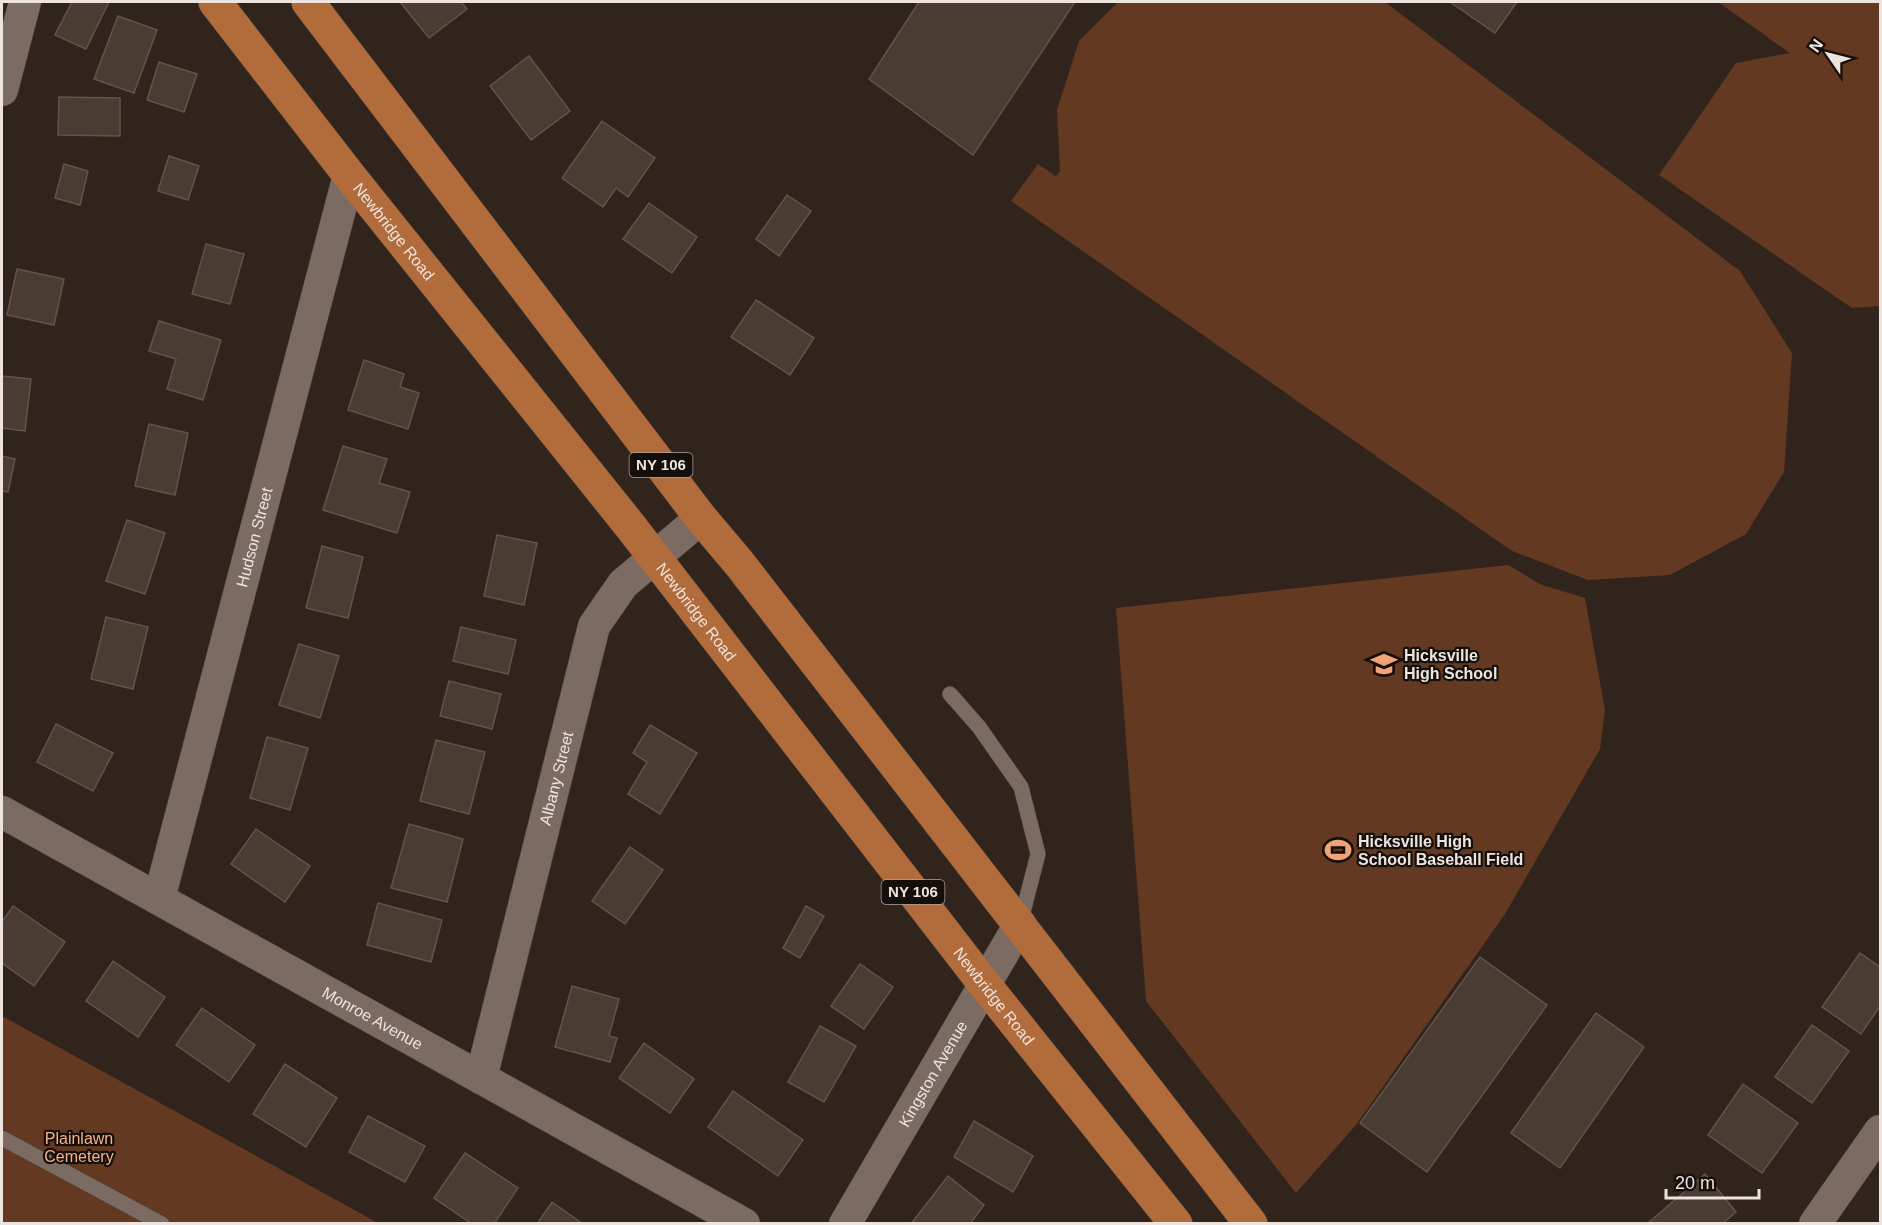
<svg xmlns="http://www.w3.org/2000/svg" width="1882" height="1225" viewBox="0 0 1882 1225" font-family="Helvetica,sans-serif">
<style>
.green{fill:#633921}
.building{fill:#4a3b33;stroke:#63534b;stroke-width:1.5}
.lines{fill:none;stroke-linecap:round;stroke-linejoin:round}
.lane-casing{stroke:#4c413a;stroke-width:16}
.street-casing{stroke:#4c413a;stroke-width:33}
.primary-casing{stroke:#4c413a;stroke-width:34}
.lane{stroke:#7b6b62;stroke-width:15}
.street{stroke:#7b6b62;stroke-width:32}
.primary{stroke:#b26c3c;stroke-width:33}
.labels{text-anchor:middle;stroke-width:4.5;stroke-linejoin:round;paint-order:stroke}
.shield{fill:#150f0b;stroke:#aca49f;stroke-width:1.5}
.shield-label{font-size:15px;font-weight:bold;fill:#ede4df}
.street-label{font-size:16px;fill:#ede4df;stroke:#150f0b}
.poi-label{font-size:16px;font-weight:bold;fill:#ede4df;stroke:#150f0b;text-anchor:start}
.park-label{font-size:16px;fill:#f7b189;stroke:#150f0b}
</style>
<rect width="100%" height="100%" fill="#31241c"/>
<g class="green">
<path d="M 1118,2 L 1385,2 L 1740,271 L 1792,353 L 1784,472 L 1746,534 L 1670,575 L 1588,580 L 1512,551 L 1011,201 L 1038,164 L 1056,176 L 1060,171 L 1057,110 L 1079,41 Z"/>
<path d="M 1718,2 L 1880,2 L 1880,306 L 1852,308 L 1659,175 L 1736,63 L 1790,53 Z"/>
<path d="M 1508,565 L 1542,585 L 1585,598 L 1605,710 L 1600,749 L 1505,914 L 1356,1125 L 1296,1193 L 1146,1001 L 1116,608 Z"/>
<path d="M 2,1016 L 378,1223 L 2,1223 Z"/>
</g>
<g class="building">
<path d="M 72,2 L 109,2 L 86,49 L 55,35 Z"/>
<path d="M 400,2 L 461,2 L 467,9 L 429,38 Z"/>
<path d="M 919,2 L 1075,2 L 973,155 L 869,79 Z"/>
<path d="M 1450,2 L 1517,2 L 1495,33 Z"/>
<path d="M 118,16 L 157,30 L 134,93 L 94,79 Z"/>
<path d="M 529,56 L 570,111 L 531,140 L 490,86 Z"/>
<path d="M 159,62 L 197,74 L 184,112 L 147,100 Z"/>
<path d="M 59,97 L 120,98 L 120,136 L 58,135 Z"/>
<path d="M 602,121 L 655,158 L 628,197 L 616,188 L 603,207 L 562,178 Z"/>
<path d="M 169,156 L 199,166 L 188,200 L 158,191 Z"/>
<path d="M 64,164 L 88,171 L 80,205 L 55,198 Z"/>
<path d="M 787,195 L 811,211 L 779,256 L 756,239 Z"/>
<path d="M 649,203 L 697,237 L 672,273 L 623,239 Z"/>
<path d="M 206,244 L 244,254 L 230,304 L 192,294 Z"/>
<path d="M 17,269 L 64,279 L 54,325 L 7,315 Z"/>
<path d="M 756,300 L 814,338 L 790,375 L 731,337 Z"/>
<path d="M 159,321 L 221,340 L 203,400 L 167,389 L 176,359 L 149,351 Z"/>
<path d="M 364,360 L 404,374 L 400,387 L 419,393 L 408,429 L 348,410 Z"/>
<path d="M 2,376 L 31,379 L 25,431 L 2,428 Z"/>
<path d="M 149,424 L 188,433 L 175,495 L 135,486 Z"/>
<path d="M 343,446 L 387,459 L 379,483 L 410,492 L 397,533 L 323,510 Z"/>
<path d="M 2,456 L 15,459 L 8,492 L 2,491 Z"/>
<path d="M 127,520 L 165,533 L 145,594 L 106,581 Z"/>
<path d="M 497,535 L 537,543 L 524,605 L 484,596 Z"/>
<path d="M 322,546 L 363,557 L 348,618 L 306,608 Z"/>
<path d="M 106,617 L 148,627 L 133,689 L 91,679 Z"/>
<path d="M 461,627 L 516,640 L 508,674 L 453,661 Z"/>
<path d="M 299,644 L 339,656 L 320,718 L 279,705 Z"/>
<path d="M 449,681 L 501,694 L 492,729 L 440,716 Z"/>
<path d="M 56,724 L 113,753 L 93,791 L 37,762 Z"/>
<path d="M 650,725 L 697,753 L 660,814 L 628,794 L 647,762 L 633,753 Z"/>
<path d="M 267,737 L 308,748 L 290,810 L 250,798 Z"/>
<path d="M 436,740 L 485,752 L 469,814 L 420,801 Z"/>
<path d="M 409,824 L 463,839 L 447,902 L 391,888 Z"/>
<path d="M 256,829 L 310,866 L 285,902 L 231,864 Z"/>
<path d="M 630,847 L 663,870 L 625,924 L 592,901 Z"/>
<path d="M 378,903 L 442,920 L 431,962 L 367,945 Z"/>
<path d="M 13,906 L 65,942 L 34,986 L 2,963 L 2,922 Z"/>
<path d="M 806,906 L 824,916 L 800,958 L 783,948 Z"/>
<path d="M 1860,953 L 1880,967 L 1880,1006 L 1861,1034 L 1822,1007 Z"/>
<path d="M 1480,957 L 1547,1005 L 1427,1172 L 1360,1123 Z"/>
<path d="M 113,961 L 165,997 L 138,1037 L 86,1001 Z"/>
<path d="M 860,964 L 893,987 L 864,1029 L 831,1006 Z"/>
<path d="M 572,986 L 619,999 L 609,1036 L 617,1038 L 610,1062 L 555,1047 Z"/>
<path d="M 202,1008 L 255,1045 L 229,1082 L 176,1045 Z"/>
<path d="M 1596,1013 L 1644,1047 L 1560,1168 L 1511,1133 Z"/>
<path d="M 1812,1025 L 1849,1051 L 1812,1103 L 1775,1077 Z"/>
<path d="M 820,1026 L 856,1046 L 824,1102 L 788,1082 Z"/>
<path d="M 644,1043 L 694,1079 L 670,1113 L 619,1078 Z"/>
<path d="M 285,1064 L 337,1098 L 306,1147 L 253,1114 Z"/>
<path d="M 1743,1084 L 1798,1123 L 1762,1173 L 1708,1135 Z"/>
<path d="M 733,1091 L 803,1140 L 778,1176 L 708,1127 Z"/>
<path d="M 368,1116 L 425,1146 L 405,1182 L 349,1152 Z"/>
<path d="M 974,1121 L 1033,1156 L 1013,1192 L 954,1157 Z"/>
<path d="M 465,1153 L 518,1188 L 494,1224 L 472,1224 L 434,1198 Z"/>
<path d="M 1705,1174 L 1736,1212 L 1722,1224 L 1647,1224 Z"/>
<path d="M 948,1176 L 984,1205 L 970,1224 L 911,1224 Z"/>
<path d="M 552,1202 L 583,1224 L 537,1224 Z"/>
</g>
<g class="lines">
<g class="lane-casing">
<g id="lane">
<path d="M 950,694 L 979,727 L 1021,787 L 1038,854 L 1020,924"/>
<path d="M 2,1138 L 162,1224"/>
</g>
</g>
<g class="street-casing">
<g id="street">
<path d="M 2,90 L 25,2"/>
<path id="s1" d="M 2,812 L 744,1224"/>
<path id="s2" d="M 159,899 L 349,175"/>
<path id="s3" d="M 481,1078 L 594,626 L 623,584 L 701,518"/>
<path id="s4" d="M 845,1224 L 1020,924"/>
<path d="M 1815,1224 L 1880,1131"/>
</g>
</g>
<g class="primary-casing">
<g id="primary">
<path id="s5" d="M 215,2 L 349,175 L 631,527 L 985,985 L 1176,1224"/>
<path d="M 308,2 L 701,518 L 739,563 L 1251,1224"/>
</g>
</g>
<use href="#lane" class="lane"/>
<use href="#street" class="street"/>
<use href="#primary" class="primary"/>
</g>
<defs>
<g id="school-bare" transform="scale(2.07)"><path d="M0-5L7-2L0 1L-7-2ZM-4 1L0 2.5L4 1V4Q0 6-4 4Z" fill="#efa377" stroke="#150f0b" stroke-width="2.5" paint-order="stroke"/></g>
<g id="stadium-bare" transform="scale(2.07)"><path d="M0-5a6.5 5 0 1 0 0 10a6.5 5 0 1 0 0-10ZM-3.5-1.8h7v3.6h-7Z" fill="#efa377" stroke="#150f0b" stroke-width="2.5" paint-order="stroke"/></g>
</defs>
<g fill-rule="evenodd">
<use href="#school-bare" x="1384" y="664"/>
<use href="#stadium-bare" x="1338" y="850"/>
</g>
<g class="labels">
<g class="shield">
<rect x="629.5" y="453" width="63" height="24" rx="4.5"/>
<rect x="881.5" y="880" width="63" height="24" rx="4.5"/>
</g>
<g class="shield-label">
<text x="661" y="470">NY 106</text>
<text x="913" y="897">NY 106</text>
</g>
<g class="street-label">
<text dy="6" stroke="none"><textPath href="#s5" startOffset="291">Newbridge Road</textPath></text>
<text dy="6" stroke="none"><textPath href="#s2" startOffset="374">Hudson Street</textPath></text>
<text dy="6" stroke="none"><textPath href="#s5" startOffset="777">Newbridge Road</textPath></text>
<text dy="6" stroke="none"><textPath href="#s3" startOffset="309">Albany Street</textPath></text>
<text dy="6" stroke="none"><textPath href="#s5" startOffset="1263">Newbridge Road</textPath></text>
<text dy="6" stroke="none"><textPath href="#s1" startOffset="424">Monroe Avenue</textPath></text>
<text dy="6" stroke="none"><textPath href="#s4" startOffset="174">Kingston Avenue</textPath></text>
</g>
<g class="poi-label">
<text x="1404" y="661">Hicksville<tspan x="1404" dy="18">High School</tspan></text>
<text x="1358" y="847">Hicksville High<tspan x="1358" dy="18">School Baseball Field</tspan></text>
</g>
<g class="park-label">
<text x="79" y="1144">Plainlawn<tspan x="79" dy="18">Cemetery</tspan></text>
</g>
</g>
<rect width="1882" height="1225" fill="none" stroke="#ede4df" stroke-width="6"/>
<g transform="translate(1828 54) rotate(305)" stroke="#150f0b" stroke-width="4.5" paint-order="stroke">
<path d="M0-4.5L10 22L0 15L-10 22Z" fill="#ede4df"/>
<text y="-9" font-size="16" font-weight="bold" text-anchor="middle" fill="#ede4df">N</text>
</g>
<path d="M1666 1189v9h93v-9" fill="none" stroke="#ede4df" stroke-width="3"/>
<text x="1675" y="1189" font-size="18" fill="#ede4df" stroke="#150f0b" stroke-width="4.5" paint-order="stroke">20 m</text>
</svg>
